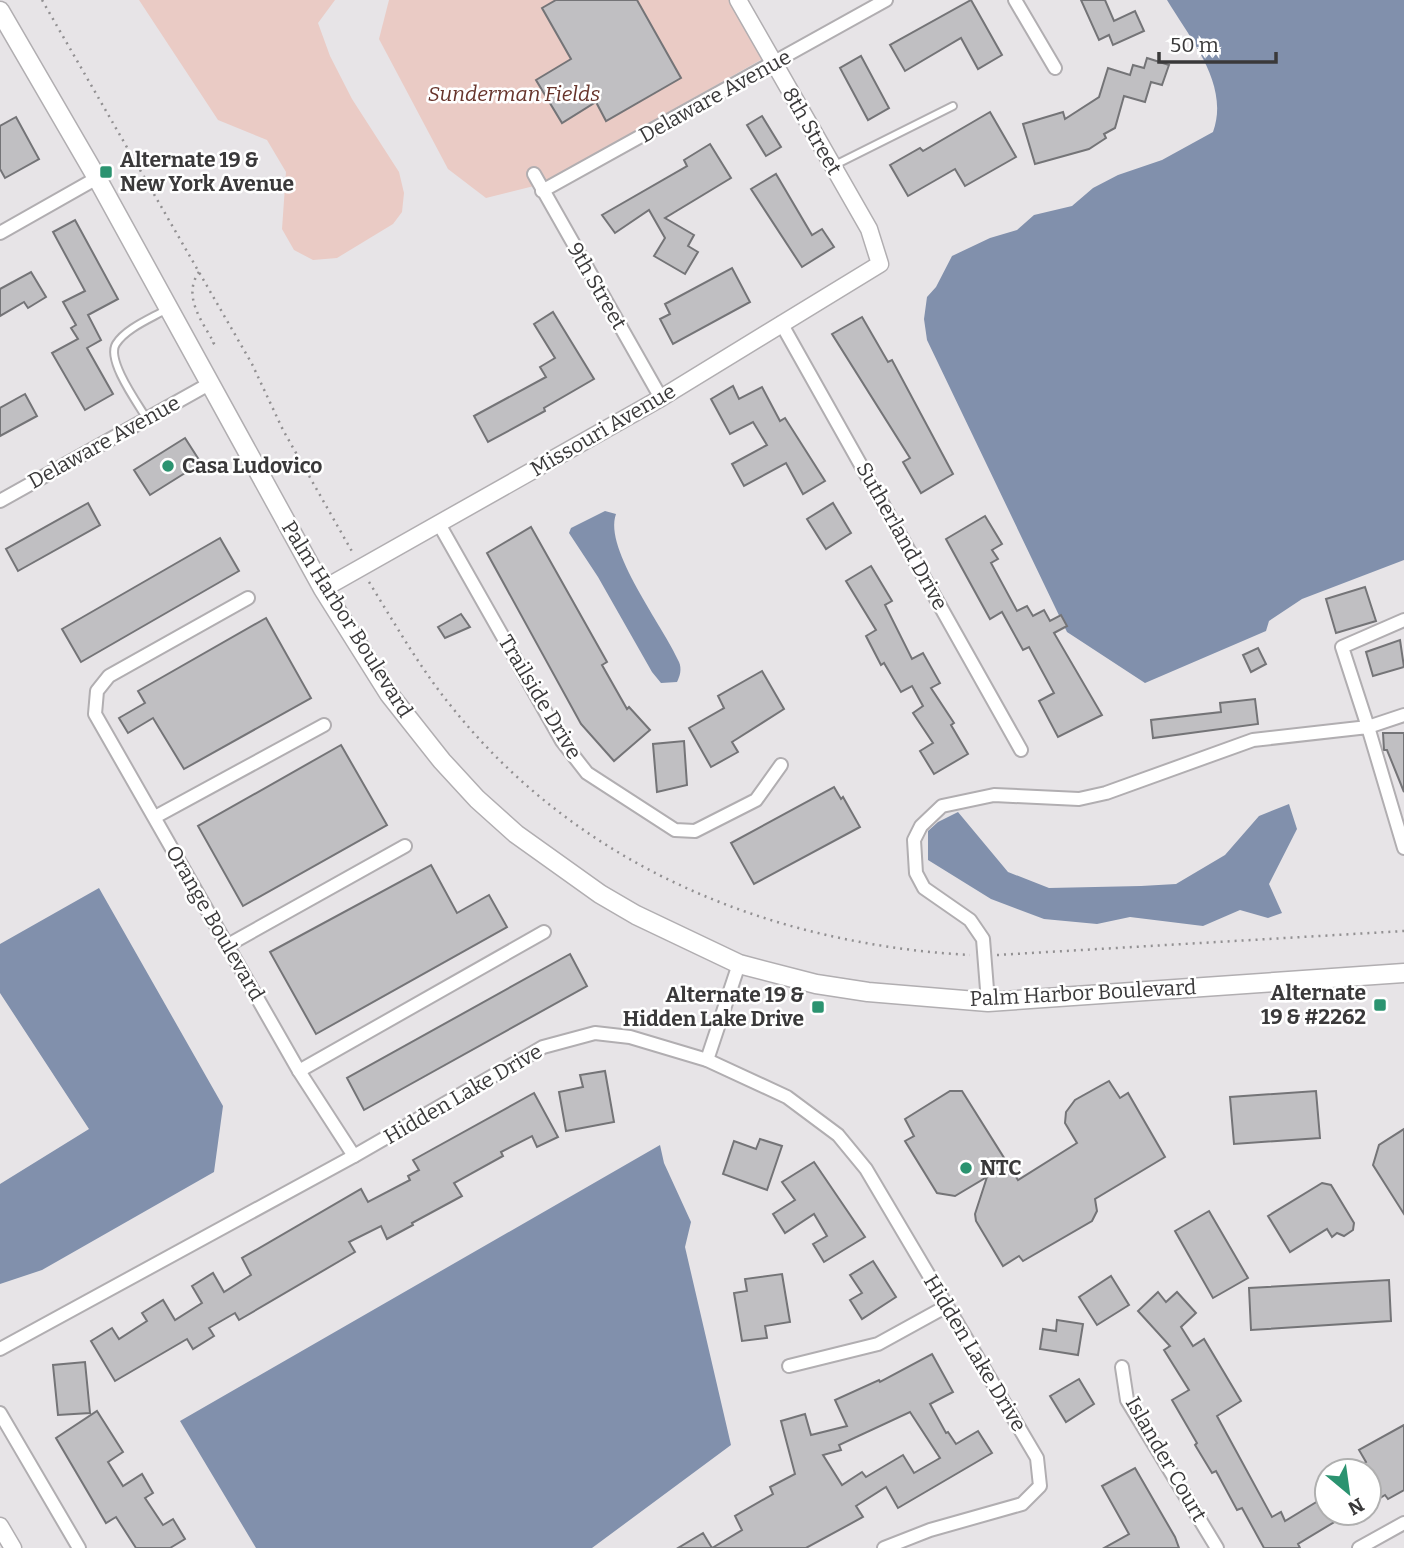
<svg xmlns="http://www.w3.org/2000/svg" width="1404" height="1548" viewBox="0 0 1404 1548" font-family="Bitter,serif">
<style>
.green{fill:#eacbc5}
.water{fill:#8190ac}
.building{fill:#c0bfc2;stroke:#747477;stroke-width:2;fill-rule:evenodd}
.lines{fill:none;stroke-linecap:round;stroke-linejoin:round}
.service-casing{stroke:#b1aeb1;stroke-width:10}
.minor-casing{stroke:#b1aeb1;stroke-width:16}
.tertiary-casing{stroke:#b1aeb1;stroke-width:19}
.secondary-casing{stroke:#b1aeb1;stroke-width:21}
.path{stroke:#929092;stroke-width:2.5;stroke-dasharray:2 5;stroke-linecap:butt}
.service{stroke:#fff;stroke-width:6}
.minor{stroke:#fff;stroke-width:12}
.tertiary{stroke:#fff;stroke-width:16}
.secondary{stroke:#fff;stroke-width:18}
.poi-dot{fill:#2b9370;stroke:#fff;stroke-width:2.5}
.labels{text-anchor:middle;stroke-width:5;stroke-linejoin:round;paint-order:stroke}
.park-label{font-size:21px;font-style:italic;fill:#67342b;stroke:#fff}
.street-label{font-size:21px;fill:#3a393a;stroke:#fff}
.poi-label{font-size:21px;font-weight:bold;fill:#3a393a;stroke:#fff;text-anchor:start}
</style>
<rect width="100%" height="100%" fill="#e7e4e7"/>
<g class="green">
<path d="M 139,0 L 335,0 L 318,23 L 330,56 L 352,99 L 399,172 L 404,193 L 402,212 L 393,224 L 337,258 L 313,260 L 294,250 L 282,229 L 286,172 L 267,140 L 218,120 Z"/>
<path d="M 389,0 L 732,0 L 764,58 L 542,184 L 486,198 L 448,169 L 379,39 Z"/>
</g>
<g class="water">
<path d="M 1167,0 L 1404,0 L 1404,560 L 1302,599 L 1269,621 L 1266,631 L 1145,683 L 1067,632 L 927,340 L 924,319 L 927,297 L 936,287 L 952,256 L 990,238 L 1017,230 L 1034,215 L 1072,206 L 1093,188 L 1118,175 L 1162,160 L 1213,132 C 1230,85 1191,40 1167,0 Z"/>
<path d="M 605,511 L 616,514 C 603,549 664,627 679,662 C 682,669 680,676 677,682 L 661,683 L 652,672 L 598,577 L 569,533 L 571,528 Z"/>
<path d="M 1289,804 L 1297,829 L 1269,884 L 1282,913 L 1268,918 L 1240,910 L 1203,926 L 1130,917 L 1097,924 L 1044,919 L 991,899 L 928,860 L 928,831 L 938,822 L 958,812 L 1008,872 L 1049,888 L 1141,886 L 1176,884 L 1225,855 L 1259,816 Z"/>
<path d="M 99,888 L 223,1106 L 214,1172 L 42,1270 L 0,1284 L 0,1184 L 89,1129 L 0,993 L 0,944 Z"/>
<path d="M 660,1145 L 664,1163 L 691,1222 L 685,1247 L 731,1445 L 592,1548 L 256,1548 L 180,1421 Z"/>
</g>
<g class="building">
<path d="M 556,0 L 637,0 L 681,78 L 606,121 L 596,102 L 562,123 L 536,80 L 571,59 L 542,8 Z"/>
<path d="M 971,0 L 1002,55 L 978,69 L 961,38 L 905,71 L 890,45 Z"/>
<path d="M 1081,0 L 1105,0 L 1114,21 L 1135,11 L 1144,31 L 1113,45 L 1109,35 L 1099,40 Z"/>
<path d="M 861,56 L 889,108 L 868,120 L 840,68 Z"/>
<path d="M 1147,58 L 1169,65 L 1162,85 L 1151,82 L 1145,102 L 1124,96 L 1115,128 L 1104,134 L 1106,138 L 1089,149 L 1035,164 L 1023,124 L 1063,112 L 1065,119 L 1099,97 L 1108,68 L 1130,75 L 1133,65 L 1144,68 Z"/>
<path d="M 990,112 L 1016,157 L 965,186 L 955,169 L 908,196 L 890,165 L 920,148 L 923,151 Z"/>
<path d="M 762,116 L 781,147 L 766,156 L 747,125 Z"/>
<path d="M 16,117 L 39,159 L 5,178 L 0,169 L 0,126 Z"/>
<path d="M 710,144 L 731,178 L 665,218 L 694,235 L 688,246 L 698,252 L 685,274 L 654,256 L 665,238 L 649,210 L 615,233 L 602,215 L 687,166 L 684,160 Z"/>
<path d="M 776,174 L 812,235 L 822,229 L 834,247 L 802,267 L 751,189 Z"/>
<path d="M 75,220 L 118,299 L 88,315 L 101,340 L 87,348 L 113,394 L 85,410 L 52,353 L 78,339 L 71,328 L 76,325 L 63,302 L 85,291 L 53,232 Z"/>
<path d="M 732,268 L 750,302 L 673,344 L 660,319 L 670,314 L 665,304 Z"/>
<path d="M 31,272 L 46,297 L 28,308 L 24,302 L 0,316 L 0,289 Z"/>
<path d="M 553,312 L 594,379 L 544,408 L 545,411 L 488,442 L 474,416 L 546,377 L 540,367 L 555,358 L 534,324 Z"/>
<path d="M 862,317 L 888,362 L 892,360 L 953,474 L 921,493 L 903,462 L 910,458 L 832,334 Z"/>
<path d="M 733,386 L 739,399 L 762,387 L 780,421 L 785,418 L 825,481 L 803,494 L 786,463 L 744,486 L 732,464 L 767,445 L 753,422 L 730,434 L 711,399 Z"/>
<path d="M 25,394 L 37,416 L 0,436 L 0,408 Z"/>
<path d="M 185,438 L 201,463 L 150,495 L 134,470 Z"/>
<path d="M 88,503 L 100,525 L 18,571 L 6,549 Z"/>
<path d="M 833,503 L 851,533 L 826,549 L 807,519 Z"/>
<path d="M 985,516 L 1002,544 L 992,550 L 998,559 L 991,563 L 1017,611 L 1027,606 L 1033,616 L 1044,610 L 1050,621 L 1061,615 L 1067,626 L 1054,633 L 1102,715 L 1058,737 L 1039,701 L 1054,693 L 1029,647 L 1023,650 L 1002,612 L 990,619 L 946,539 Z"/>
<path d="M 531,527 L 607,662 L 602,665 L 627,709 L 629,707 L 650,730 L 614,761 L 581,724 L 487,553 Z"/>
<path d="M 220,538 L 239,571 L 81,662 L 62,629 Z"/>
<path d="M 871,566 L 892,601 L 885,605 L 912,659 L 923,653 L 940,683 L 931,688 L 954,723 L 951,725 L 968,754 L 934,774 L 920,751 L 933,743 L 913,713 L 923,706 L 912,686 L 901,692 L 884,663 L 881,665 L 866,636 L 876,630 L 846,581 Z"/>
<path d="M 1365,587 L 1376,621 L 1336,633 L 1326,599 Z"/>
<path d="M 461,614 L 470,627 L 445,638 L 438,627 Z"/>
<path d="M 266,618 L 311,698 L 184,769 L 153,718 L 128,733 L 119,718 L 145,703 L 138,691 Z"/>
<path d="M 1400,640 L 1404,667 L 1373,676 L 1366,652 Z"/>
<path d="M 1258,648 L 1266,664 L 1251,672 L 1243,655 Z"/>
<path d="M 762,671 L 784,709 L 732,742 L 738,752 L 711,767 L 689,728 L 724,708 L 718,696 Z"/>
<path d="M 1255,699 L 1258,724 L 1153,738 L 1151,720 L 1221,712 L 1220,703 Z"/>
<path d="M 1383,733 L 1404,733 L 1404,792 L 1387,750 L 1384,750 Z"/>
<path d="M 684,741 L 687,785 L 657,792 L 653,744 Z"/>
<path d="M 341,745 L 387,825 L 243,906 L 198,826 Z"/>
<path d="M 834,787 L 841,799 L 843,797 L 860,827 L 754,884 L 731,843 Z"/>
<path d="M 431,865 L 457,913 L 489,895 L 507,927 L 316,1034 L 270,952 Z"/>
<path d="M 570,954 L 587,986 L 364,1110 L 347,1078 Z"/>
<path d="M 605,1071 L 614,1122 L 566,1131 L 559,1092 L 583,1087 L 580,1075 Z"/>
<path d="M 1109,1081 L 1120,1098 L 1128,1093 L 1165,1157 L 1095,1199 L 1097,1211 L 1092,1221 L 1023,1261 L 1019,1256 L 1003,1266 L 976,1221 L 975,1214 L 987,1177 L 955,1196 L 937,1193 L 905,1141 L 914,1136 L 905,1119 L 950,1091 L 962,1091 L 1018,1180 L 1077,1143 L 1065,1123 L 1066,1112 L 1075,1100 Z"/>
<path d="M 1316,1091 L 1320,1138 L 1234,1144 L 1230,1097 Z"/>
<path d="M 534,1093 L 558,1137 L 537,1147 L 532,1136 L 501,1152 L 503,1156 L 454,1183 L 462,1196 L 412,1223 L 413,1225 L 387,1239 L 381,1226 L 349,1242 L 355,1252 L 239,1320 L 235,1313 L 209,1328 L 214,1336 L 193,1349 L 187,1339 L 115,1381 L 91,1341 L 112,1328 L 119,1339 L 147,1321 L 142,1313 L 163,1300 L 175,1320 L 202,1303 L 192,1286 L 213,1273 L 224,1292 L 251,1275 L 242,1258 L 361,1189 L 368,1202 L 410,1180 L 408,1176 L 419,1170 L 413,1160 Z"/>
<path d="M 1404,1129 L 1404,1214 L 1373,1165 L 1379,1145 Z"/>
<path d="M 760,1139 L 782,1146 L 767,1190 L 723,1174 L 734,1141 L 756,1149 Z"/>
<path d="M 814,1162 L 865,1237 L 824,1262 L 813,1244 L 827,1236 L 814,1214 L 785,1233 L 773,1214 L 795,1200 L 782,1182 Z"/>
<path d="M 1322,1183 L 1331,1185 L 1354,1223 L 1353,1230 L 1344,1236 L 1337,1233 L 1332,1237 L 1327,1229 L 1290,1252 L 1268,1216 Z"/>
<path d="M 1209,1211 L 1248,1278 L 1213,1298 L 1175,1231 Z"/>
<path d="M 873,1261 L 896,1297 L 862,1319 L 850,1300 L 862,1293 L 850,1275 Z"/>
<path d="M 782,1274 L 790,1322 L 765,1326 L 767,1338 L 742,1341 L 734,1293 L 747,1291 L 745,1279 Z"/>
<path d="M 1111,1276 L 1129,1305 L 1097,1325 L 1079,1297 Z"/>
<path d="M 1389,1280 L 1391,1321 L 1251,1330 L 1249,1288 Z"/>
<path d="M 1158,1292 L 1166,1302 L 1177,1292 L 1196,1313 L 1181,1327 L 1193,1346 L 1204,1339 L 1241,1401 L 1217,1416 L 1272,1517 L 1281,1512 L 1285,1521 L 1323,1498 L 1327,1513 L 1332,1513 L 1336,1521 L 1298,1544 L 1300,1548 L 1264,1548 L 1242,1508 L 1237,1510 L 1216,1471 L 1212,1473 L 1195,1445 L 1197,1443 L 1172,1400 L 1189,1390 L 1164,1350 L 1170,1346 L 1138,1311 Z"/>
<path d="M 1057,1320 L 1083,1324 L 1078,1355 L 1040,1349 L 1043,1329 L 1056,1331 Z"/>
<path d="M 932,1354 L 953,1392 L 930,1404 L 946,1433 L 948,1432 L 956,1444 L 978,1431 L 992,1453 L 898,1508 L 886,1487 L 856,1506 L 863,1517 L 806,1548 L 678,1548 L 703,1533 L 712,1548 L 742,1530 L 735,1516 L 773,1494 L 770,1487 L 795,1474 L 781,1421 L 805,1414 L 811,1435 L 847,1426 L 835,1400 L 879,1380 L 880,1382 ZM 910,1412 L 940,1458 L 914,1473 L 903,1455 L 866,1477 L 862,1472 L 842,1485 L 823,1455 L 841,1450 L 839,1445 Z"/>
<path d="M 85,1362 L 90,1413 L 58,1415 L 53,1365 Z"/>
<path d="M 1079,1379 L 1094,1404 L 1066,1422 L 1050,1396 Z"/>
<path d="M 97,1411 L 123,1452 L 108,1462 L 123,1486 L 142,1474 L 153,1493 L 145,1498 L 163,1525 L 173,1519 L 185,1539 L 170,1548 L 136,1548 L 116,1517 L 106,1523 L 56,1438 Z"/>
<path d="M 1404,1425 L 1404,1490 L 1388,1499 L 1385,1495 L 1369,1505 L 1369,1471 L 1352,1471 L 1366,1462 L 1359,1450 Z"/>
<path d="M 1135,1468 L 1175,1537 L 1179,1548 L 1104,1548 L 1129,1534 L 1102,1486 Z"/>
</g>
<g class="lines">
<g class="service-casing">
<g id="service">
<path d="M 833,166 L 953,106"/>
<path d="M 147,419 C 138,404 106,360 116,344 C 126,328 152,318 167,309"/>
</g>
</g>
<g class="minor-casing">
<g id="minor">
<path d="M 1015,0 L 1055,68"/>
<path d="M 534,174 L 661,398"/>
<path d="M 542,191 L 886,0"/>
<path d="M 0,233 L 97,178"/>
<path d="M 781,323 L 1021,750"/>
<path d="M 0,501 L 209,384"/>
<path d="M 439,524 L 562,741 L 587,773 L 675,830 L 695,831 L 756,800 L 781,765"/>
<path d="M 248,598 L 109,676 L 97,691 L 95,714 L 299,1071 L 354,1156"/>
<path d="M 1404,620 L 1342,647 L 1368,727 L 1404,715"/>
<path d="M 155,817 L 324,725"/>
<path d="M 228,945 L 405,846"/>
<path d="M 988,1002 L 983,939 L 970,920 L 924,888 L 916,873 L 914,840 L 921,826 L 942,806 L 994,795 L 1079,799 L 1106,793 L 1253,740 L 1368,727 L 1404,848"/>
<path d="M 707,1060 L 739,964"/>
<path d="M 299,1071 L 544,932"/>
<path d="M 0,1349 L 354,1156 L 543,1047 L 595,1033 L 630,1037 L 707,1060 L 787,1097 L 838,1135 L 866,1169 L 1037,1458 L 1040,1486 L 1022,1504 L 930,1530 L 884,1548"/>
<path d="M 789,1366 L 878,1344 L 947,1306"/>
<path d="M 1122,1367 L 1127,1400 L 1217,1548"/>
<path d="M 0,1413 L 79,1548"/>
<path d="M 1359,1548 L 1404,1523"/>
</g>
</g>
<g class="tertiary-casing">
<g id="tertiary">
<path d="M 323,589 L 661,398 L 880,264 L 869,229 L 738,0"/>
<path d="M 0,1526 L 13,1548"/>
</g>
</g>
<g class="secondary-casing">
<path id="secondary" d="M 0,11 L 97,178 L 323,589 L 389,694 L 442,761 L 477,799 L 516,834 L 600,894 L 636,915 L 739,964 L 816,984 L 868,992 L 988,1002 L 1404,973"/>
</g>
<g class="path">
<path d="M 42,0 L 252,364 L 283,430 L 354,555"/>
<path d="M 199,272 C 182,296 202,321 214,343 L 209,346"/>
<path d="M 369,582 C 395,624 420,668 451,706 C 578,866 769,944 970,955"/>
<path d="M 997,955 L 1404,931"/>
</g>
<use href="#service" class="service"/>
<use href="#minor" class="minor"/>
<use href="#tertiary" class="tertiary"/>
<use href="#secondary" class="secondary"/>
</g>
<g class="poi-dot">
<rect x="99" y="165" width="14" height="14" rx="3.5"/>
<circle cx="168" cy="466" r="7"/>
<rect x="1373" y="998" width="14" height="14" rx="3.5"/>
<rect x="811" y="1000" width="14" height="14" rx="3.5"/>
<circle cx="966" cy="1168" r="7"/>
</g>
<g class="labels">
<g class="park-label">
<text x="514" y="101">Sunderman Fields</text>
</g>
<g class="street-label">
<text transform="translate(715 96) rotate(-29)" y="7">Delaware Avenue</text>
<text transform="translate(812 131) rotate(60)" y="7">8th Street</text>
<text transform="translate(597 286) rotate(60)" y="7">9th Street</text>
<text transform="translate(603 430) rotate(-30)" y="7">Missouri Avenue</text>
<text transform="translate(104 442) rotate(-29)" y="7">Delaware Avenue</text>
<text transform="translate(902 536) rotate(61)" y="7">Sutherland Drive</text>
<text transform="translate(347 619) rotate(58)" y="7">Palm Harbor Boulevard</text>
<text transform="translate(540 697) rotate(59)" y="7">Trailside Drive</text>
<text transform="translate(215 923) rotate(60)" y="7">Orange Boulevard</text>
<text transform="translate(1083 993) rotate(-3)" y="7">Palm Harbor Boulevard</text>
<text transform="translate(463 1094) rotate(-30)" y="7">Hidden Lake Drive</text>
<text transform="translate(975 1353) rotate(59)" y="7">Hidden Lake Drive</text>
<text transform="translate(1166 1459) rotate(60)" y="7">Islander Court</text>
</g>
<g class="poi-label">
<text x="120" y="167">Alternate 19 &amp;<tspan x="120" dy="24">New York Avenue</tspan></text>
<text x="182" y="473">Casa Ludovico</text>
<text x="1366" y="1000" text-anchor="end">Alternate<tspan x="1366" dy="24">19 &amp; #2262</tspan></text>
<text x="804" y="1002" text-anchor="end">Alternate 19 &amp;<tspan x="804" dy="24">Hidden Lake Drive</tspan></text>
<text x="980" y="1175">NTC</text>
</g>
</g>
<g transform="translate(1348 1492) rotate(151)"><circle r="33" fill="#ffffff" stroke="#b0b0b0" stroke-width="2"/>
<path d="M0-5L12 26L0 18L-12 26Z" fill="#2b9370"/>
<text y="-10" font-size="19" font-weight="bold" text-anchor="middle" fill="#3a393a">N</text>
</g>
<path d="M1159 52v10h117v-10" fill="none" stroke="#3a393a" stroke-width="3.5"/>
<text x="1170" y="52" font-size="21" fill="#3a393a" stroke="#ffffff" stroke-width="5" paint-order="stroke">50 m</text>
</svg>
